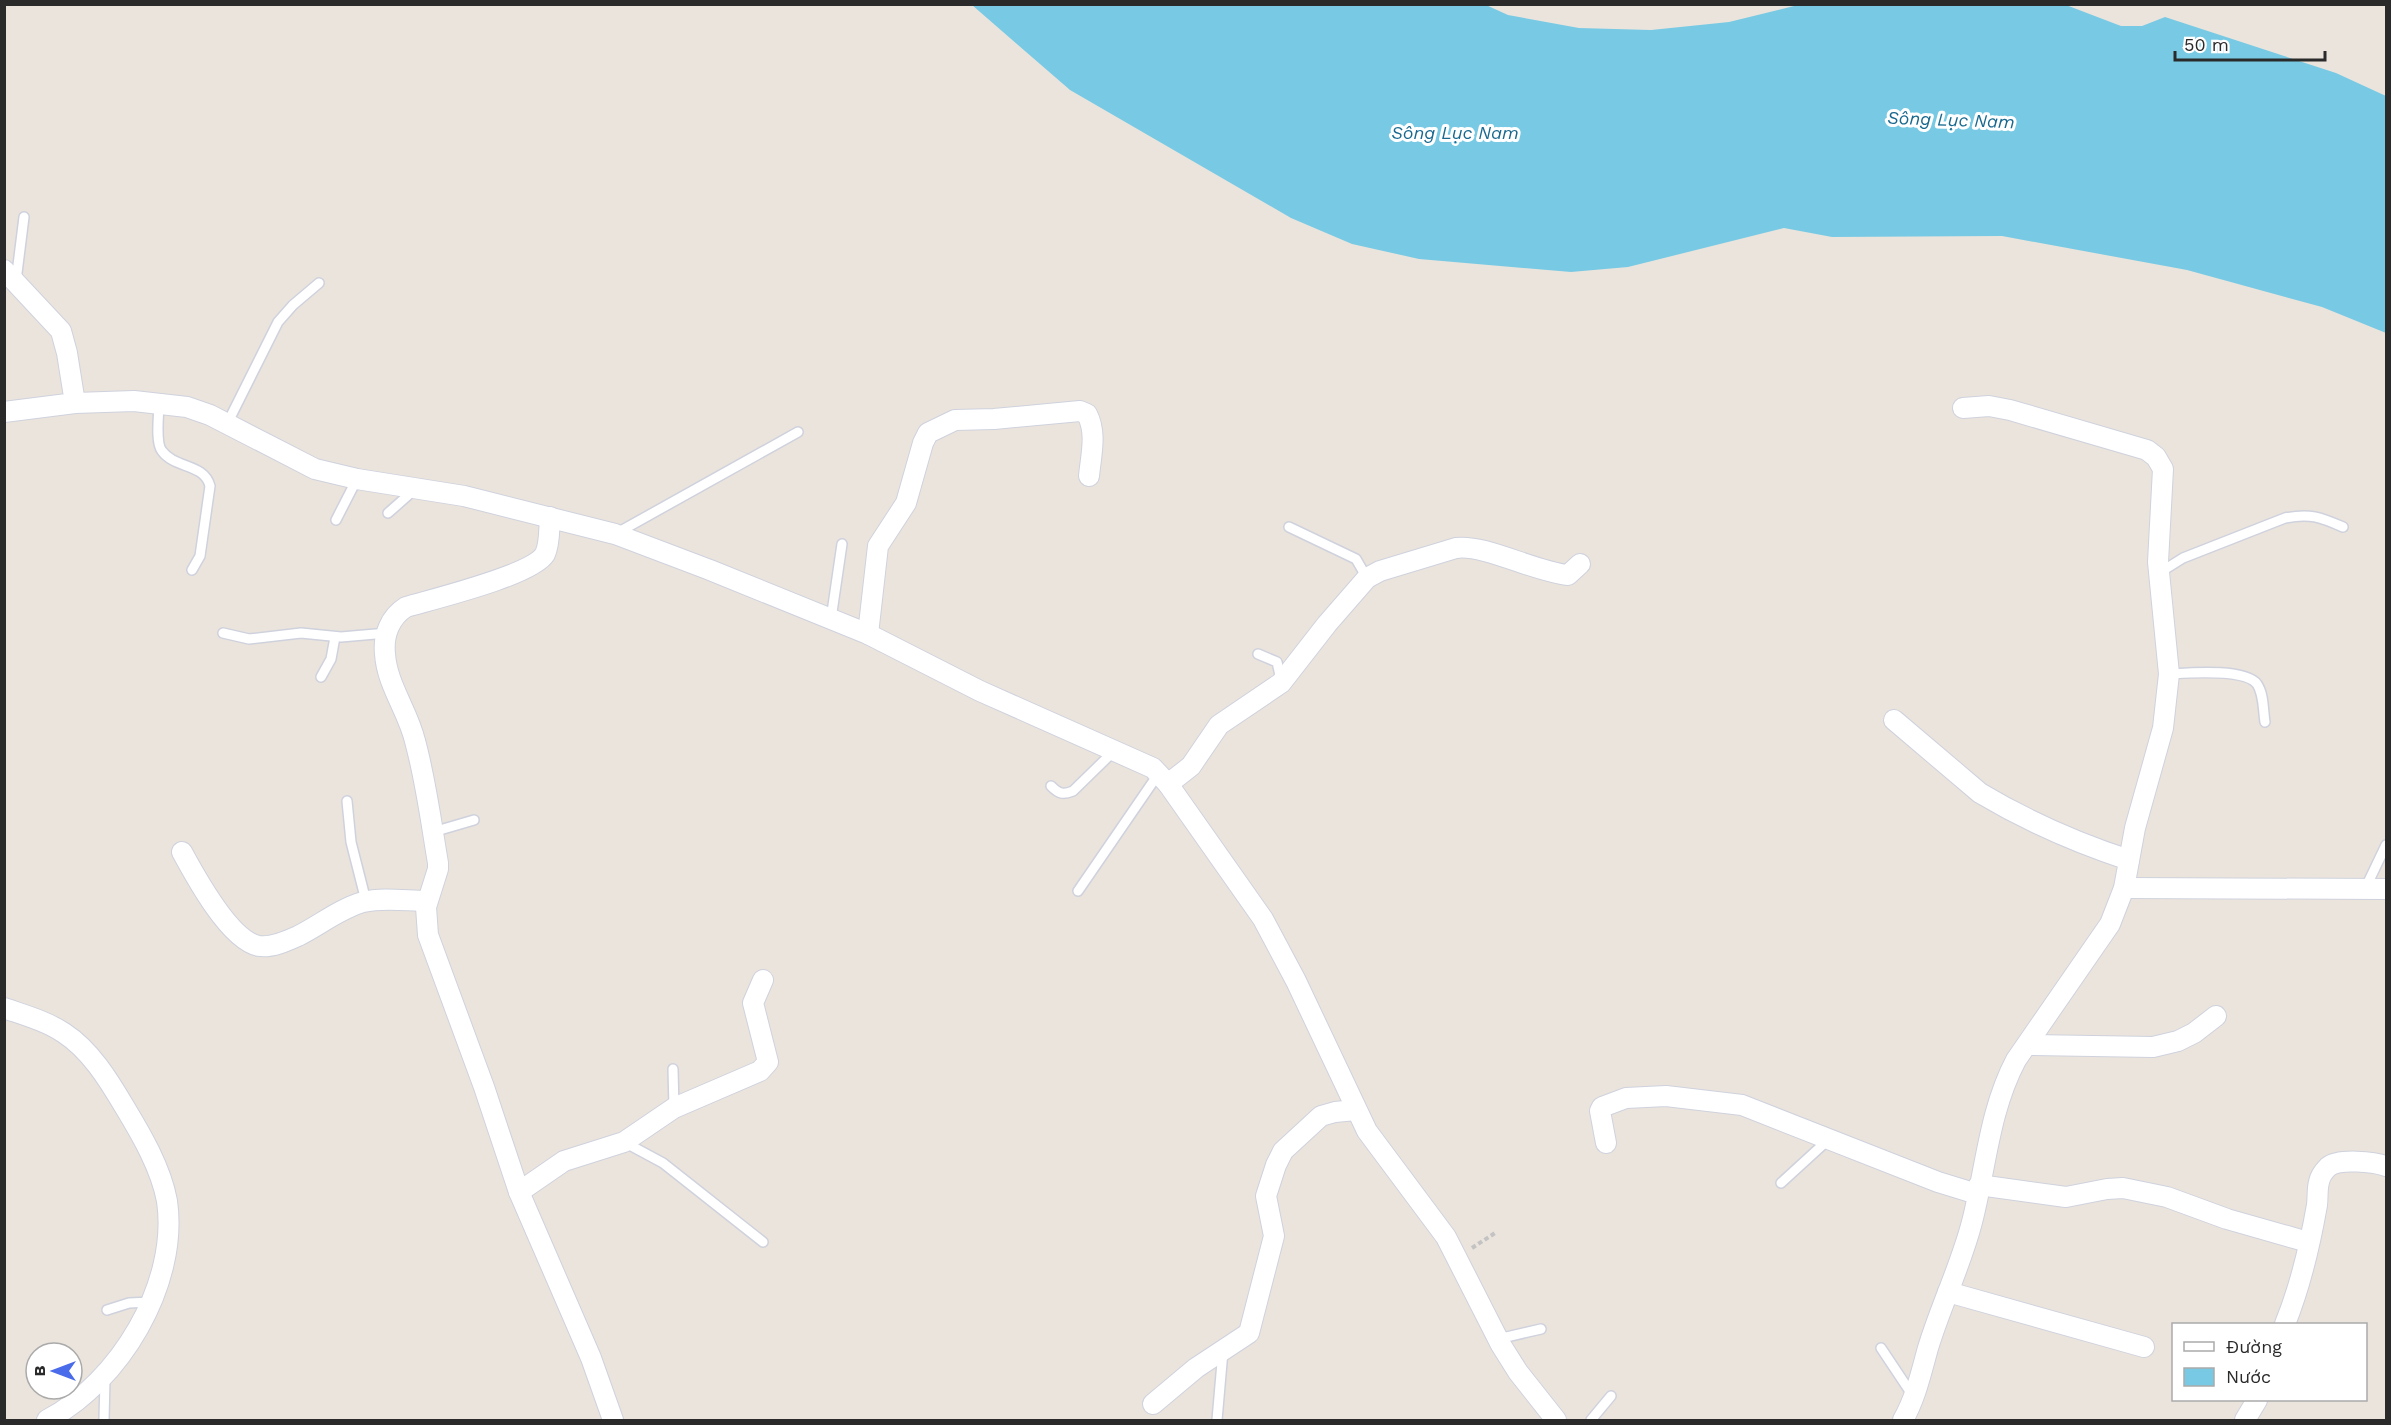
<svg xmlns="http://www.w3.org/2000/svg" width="2391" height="1425" viewBox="0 0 2391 1425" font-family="'Work Sans',sans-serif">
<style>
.water{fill:#78cae4}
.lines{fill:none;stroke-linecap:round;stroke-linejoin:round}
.lane-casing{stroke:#cfd2dd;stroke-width:12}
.street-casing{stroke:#cfd2dd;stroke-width:22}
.path{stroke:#c3c3c3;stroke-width:4;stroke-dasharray:4.5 3;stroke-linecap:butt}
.lane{stroke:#fff;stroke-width:9}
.street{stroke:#fff;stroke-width:20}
.labels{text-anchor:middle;stroke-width:6;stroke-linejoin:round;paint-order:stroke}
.water-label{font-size:18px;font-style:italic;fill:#19698f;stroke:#fff}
</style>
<rect width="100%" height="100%" fill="#ebe4dd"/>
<path class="water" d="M 1486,5 L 1508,15 L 1579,28 L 1651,30 L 1729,22 L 1802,4 L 2066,5 L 2121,26 L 2142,26 L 2165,17 L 2336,73 L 2386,96 L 2386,333 L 2322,307 L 2187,270 L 2002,236 L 1832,237 L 1784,228 L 1628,267 L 1571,272 L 1419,259 L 1352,244 L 1291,218 L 1070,90 L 972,5 Z"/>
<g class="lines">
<g class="lane-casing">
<g id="lane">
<path d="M 16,281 L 24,217"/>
<path d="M 159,403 C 159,414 155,443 162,451 C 175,469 204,463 210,486 L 200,556 L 192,570"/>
<path d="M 227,424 L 278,322 L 293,305 L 319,283"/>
<path d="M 388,513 L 414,490"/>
<path d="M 336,520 L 357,479"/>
<path d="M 1289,527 L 1356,559 L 1367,578"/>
<path d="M 617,533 L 798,432"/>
<path d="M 2159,573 L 2183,558 L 2285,518 C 2310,513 2320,517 2343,527"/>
<path d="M 831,619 L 842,544"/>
<path d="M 223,633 L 249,639 L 301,633 L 341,637 L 387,633"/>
<path d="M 1258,654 L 1277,662 L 1281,680"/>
<path d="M 2169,674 C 2188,673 2245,668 2257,684 C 2264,694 2263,710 2265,722"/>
<path d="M 321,677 L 331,659 L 335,637"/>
<path d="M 1051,786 C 1059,794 1063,795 1073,791 L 1115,750"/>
<path d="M 347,801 L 351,842 L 366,901"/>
<path d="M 433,832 L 474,820"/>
<path d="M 2365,889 L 2386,845"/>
<path d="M 1078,891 L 1159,773"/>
<path d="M 673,1069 L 674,1108"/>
<path d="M 624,1142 L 663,1163 L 763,1242"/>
<path d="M 1781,1183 L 1828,1140"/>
<path d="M 107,1310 L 129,1303 L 151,1302"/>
<path d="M 1498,1339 L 1541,1329"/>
<path d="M 1881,1348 L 1913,1396"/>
<path d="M 104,1420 L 105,1379"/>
<path d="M 1217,1420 L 1223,1351"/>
<path d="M 1591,1420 L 1611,1396"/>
</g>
</g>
<g class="street-casing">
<g id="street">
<path d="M 4,270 L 61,331 L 67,353 L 75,403 L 4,412"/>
<path d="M 75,403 L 134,401 L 187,407 L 210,415 L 315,469 L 357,479 L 464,496 L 615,534 L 710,570 L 868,634 L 980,691 L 1153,768 L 1168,784 L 1263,919 L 1296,981 L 1367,1131 L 1446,1237 L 1501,1345 L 1518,1372 L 1556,1420"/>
<path d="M 550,517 C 549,528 550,544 545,554 C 533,575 433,599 406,607 C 390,617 383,635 385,654 C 387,685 408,711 415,741 C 426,781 431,822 438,863 L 438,869 L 426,907 L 428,935 L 484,1087 L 519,1192 L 591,1358 L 613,1420"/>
<path d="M 868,634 L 878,546 L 906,503 L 923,443 L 928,433 L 955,420 L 994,419 L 1080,411 L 1087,414 C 1097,433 1091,455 1089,476"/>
<path d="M 1894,720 L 1980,793 C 2027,821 2077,843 2129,860"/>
<path d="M 1168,784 L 1191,766 L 1219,725 L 1281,683 L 1327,624 L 1367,578 L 1380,571 L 1456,548 C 1485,544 1535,572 1568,575 L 1580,564"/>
<path d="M 182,852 C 195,876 230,941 259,946 C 271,948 287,941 298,936 C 320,925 339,909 363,902 C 383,897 407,901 427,901"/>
<path d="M 2124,888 L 2386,889"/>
<path d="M 4,1008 C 24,1015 46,1021 64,1033 C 90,1050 108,1079 124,1106 C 141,1134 161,1168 167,1201 C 179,1284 119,1383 47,1420"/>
<path d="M 2028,1045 L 2153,1047 L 2178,1041 L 2194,1033 L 2216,1016"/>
<path d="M 1606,1143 L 1600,1111 L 1602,1107 L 1626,1098 L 1666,1096 L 1742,1105 L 1938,1182 L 1977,1194"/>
<path d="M 1979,1185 L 2066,1197 L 2107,1189 L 2123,1188 L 2167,1197 L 2227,1219 L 2308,1242"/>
<path d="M 519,1192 L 564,1161 L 624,1142 L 674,1108 L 760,1071 L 768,1062 L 753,1003 L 763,980"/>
<path d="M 1948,1292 L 2144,1347"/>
<path d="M 2285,1324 C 2300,1287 2310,1245 2317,1205 C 2318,1197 2317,1189 2319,1182 C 2320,1176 2324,1171 2328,1167 C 2339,1158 2374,1162 2386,1166"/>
<path d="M 1153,1404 L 1196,1368 L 1249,1333 L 1274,1236 L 1266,1196 L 1276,1165 L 1283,1151 L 1321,1116 L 1335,1112 L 1356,1110"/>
<path d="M 1903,1420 C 1916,1397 1921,1373 1928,1348 C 1941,1305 1961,1265 1972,1222 C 1986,1168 1989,1111 2016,1060 L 2110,924 L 2124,888 L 2135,828 L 2163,728 L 2169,674 L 2158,562 L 2163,469 L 2156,457 L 2147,450 L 2010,410 L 1989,406 L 1963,408"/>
<path d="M 2245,1420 L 2257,1400"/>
</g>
</g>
<path class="path" d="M 1472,1248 L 1495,1233"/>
<use href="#lane" class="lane"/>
<use href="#street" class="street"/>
</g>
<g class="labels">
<g class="water-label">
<text transform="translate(1951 120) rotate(2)" y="6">Sông Lục Nam</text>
<text x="1455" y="139">Sông Lục Nam</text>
</g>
</g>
<rect width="2391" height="1425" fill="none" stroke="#2a2a2a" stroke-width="12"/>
<rect x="2172" y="1323" width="195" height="78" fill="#ffffff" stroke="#aaaaaa" stroke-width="1.5"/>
<rect x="2184" y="1342" width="30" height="9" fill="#ffffff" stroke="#aaaaaa" stroke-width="1.5"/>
<text x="2226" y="1353" font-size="18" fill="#2a2a2a">Đường</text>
<rect x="2184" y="1368" width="30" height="18" fill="#78cae4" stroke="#aaaaaa" stroke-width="1.5"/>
<text x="2226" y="1383" font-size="18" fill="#2a2a2a">Nước</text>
<g transform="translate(54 1371) rotate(270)"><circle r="28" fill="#ffffff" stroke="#aaaaaa" stroke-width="1.5"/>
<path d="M0-4.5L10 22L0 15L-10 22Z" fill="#4a6bea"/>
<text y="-9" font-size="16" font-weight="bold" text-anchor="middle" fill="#2a2a2a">B</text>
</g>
<path d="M2175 51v9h150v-9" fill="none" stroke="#2a2a2a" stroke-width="3"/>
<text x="2184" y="51" font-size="18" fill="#2a2a2a" stroke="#ffffff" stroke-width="4.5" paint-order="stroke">50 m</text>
</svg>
